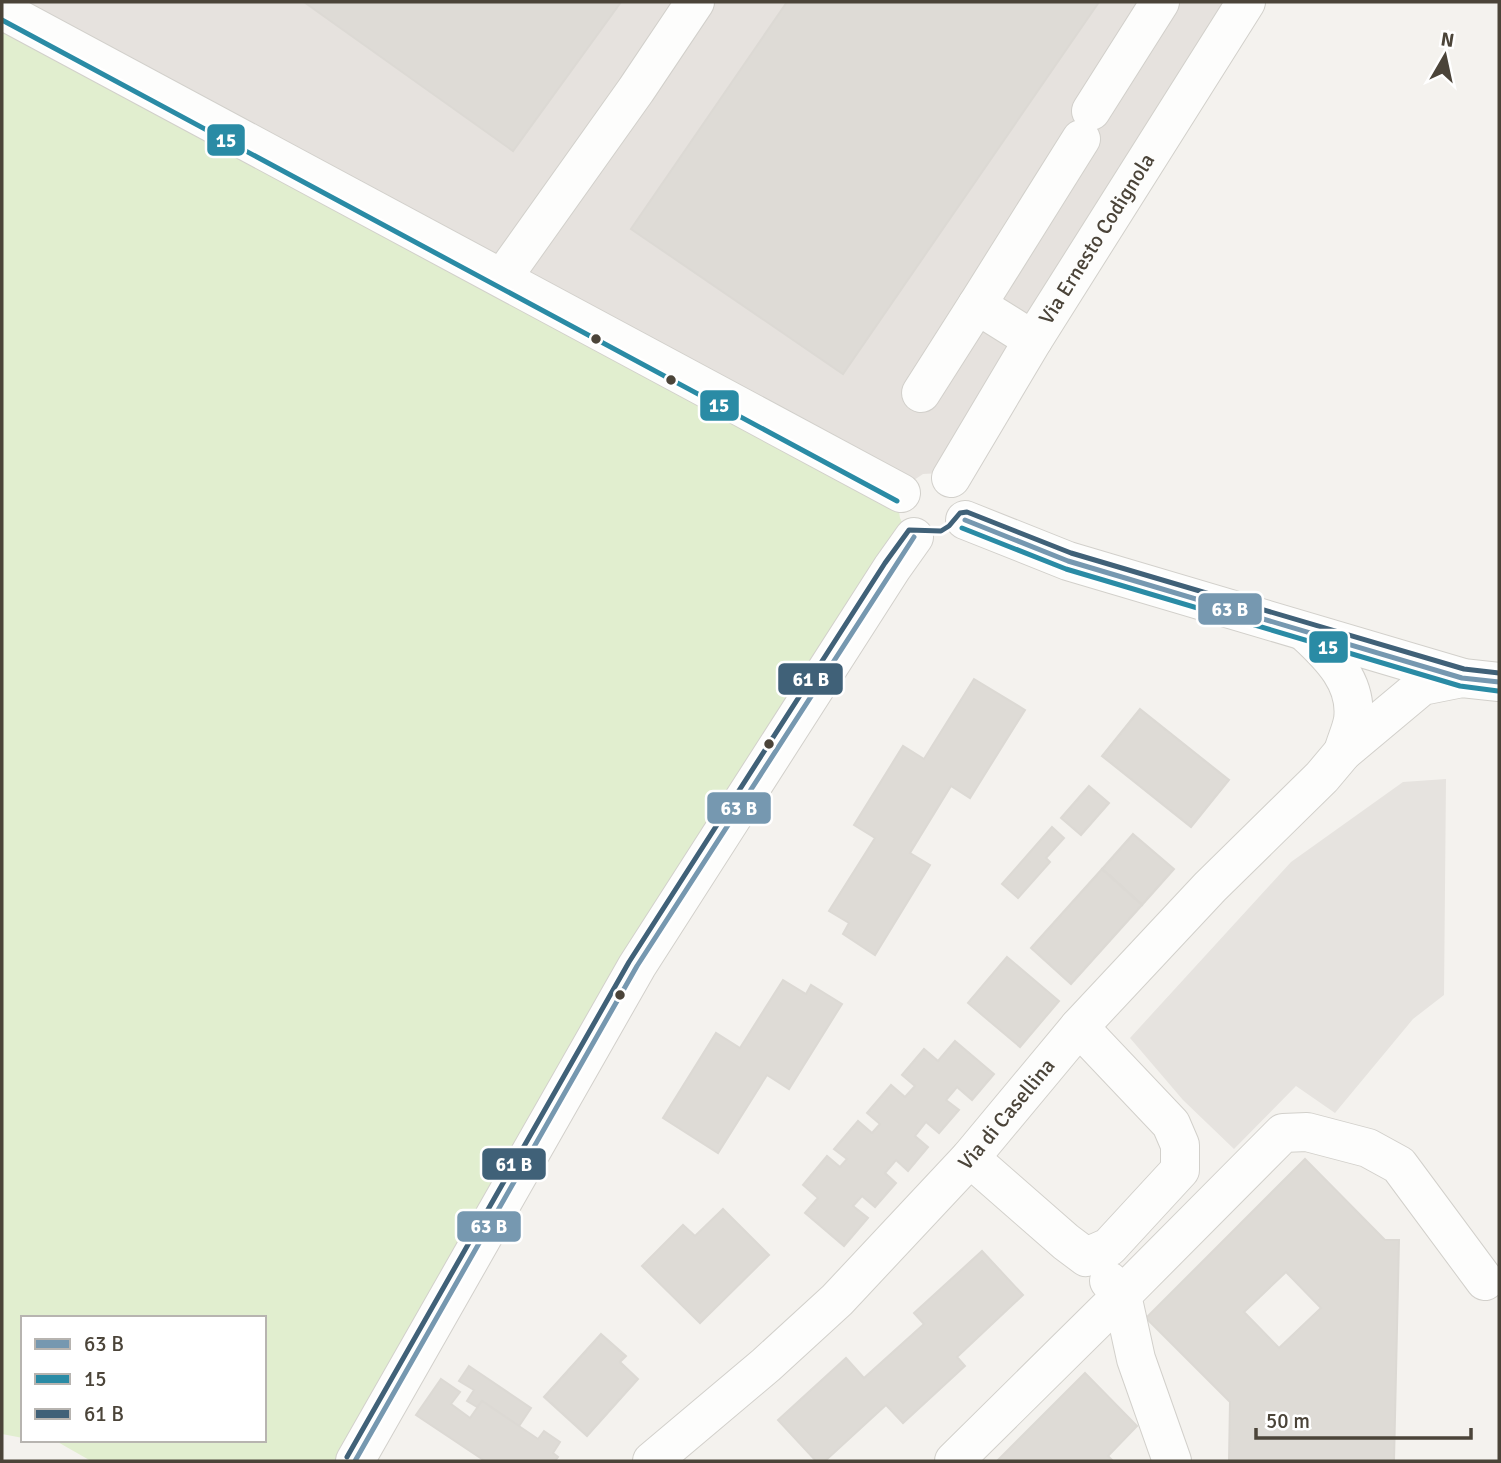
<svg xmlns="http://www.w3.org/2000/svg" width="1501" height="1463" viewBox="0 0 1501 1463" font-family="Signika,sans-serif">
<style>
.industrial{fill:#e6e2de}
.green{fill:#e1eecf}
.parking{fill:#e6e3df}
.building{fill:#dedbd6;stroke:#dcd9d4;stroke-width:2;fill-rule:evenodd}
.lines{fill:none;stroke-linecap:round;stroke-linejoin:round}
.minor-casing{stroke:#d2d0cb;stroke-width:40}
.minor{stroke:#fdfdfc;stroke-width:38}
.bus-1-casing{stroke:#fff;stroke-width:10}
.bus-2-casing{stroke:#fff;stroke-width:10}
.bus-3-casing{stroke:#fff;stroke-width:10}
.bus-1{stroke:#7698b0;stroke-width:5}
.bus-2{stroke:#2a8ba5;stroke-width:5}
.bus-3{stroke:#406178;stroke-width:5}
.bus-dot{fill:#4b4439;stroke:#fff;stroke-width:2.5}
.labels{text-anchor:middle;stroke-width:5;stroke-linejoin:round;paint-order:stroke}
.street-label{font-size:21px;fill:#4b4439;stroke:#fff}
.line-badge{stroke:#fff;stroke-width:2.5}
.badge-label{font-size:19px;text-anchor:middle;font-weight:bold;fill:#fff}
</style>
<rect width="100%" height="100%" fill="#f4f2ee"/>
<path class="industrial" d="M 2,2 L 1246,2 L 941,473 L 923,474 L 908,484 Z"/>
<path class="green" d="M 2,10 L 898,505 L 900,518 L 905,528 L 355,1461 L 91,1461 L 56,1441 L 45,1440 L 264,1440 L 264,1318 L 23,1318 L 23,1438 L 2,1434 Z"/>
<path class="parking" d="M 1446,779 L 1444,995 L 1413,1019 L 1335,1113 L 1296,1086 L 1234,1149 L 1183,1100 L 1130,1038 L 1291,862 L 1403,782 Z"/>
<g class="building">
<path d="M 304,2 L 621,2 L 513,151 Z"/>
<path d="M 787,2 L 1099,2 L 843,374 L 631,229 Z"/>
<path d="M 974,679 L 1025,710 L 970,798 L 951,786 L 910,853 L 930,865 L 875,955 L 843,934 L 849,923 L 829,911 L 875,838 L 854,825 L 903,746 L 924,759 Z"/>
<path d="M 1140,709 L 1229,780 L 1191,827 L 1102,756 Z"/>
<path d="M 1089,786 L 1109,803 L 1081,835 L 1061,818 Z"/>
<path d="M 1052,827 L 1064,838 L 1046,858 L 1050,862 L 1018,898 L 1002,884 Z"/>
<path d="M 1133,834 L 1174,869 L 1142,905 L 1102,869 Z"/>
<path d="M 1102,869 L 1142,905 L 1071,984 L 1031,948 Z"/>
<path d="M 1007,957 L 1059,1001 L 1020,1047 L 968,1003 Z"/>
<path d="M 783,980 L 806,994 L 811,985 L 842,1004 L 789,1089 L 767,1075 L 718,1153 L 663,1118 L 716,1033 L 740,1048 Z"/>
<path d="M 955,1041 L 994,1074 L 972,1100 L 957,1087 L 946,1100 L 959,1110 L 939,1133 L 926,1122 L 915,1136 L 928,1147 L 908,1171 L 896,1160 L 885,1173 L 896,1183 L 875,1207 L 862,1196 L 853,1206 L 868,1218 L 844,1246 L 805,1213 L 818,1198 L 803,1185 L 827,1156 L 840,1167 L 847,1159 L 834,1149 L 858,1121 L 872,1133 L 880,1124 L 867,1113 L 891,1085 L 905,1097 L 915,1086 L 902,1075 L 924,1049 L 938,1061 Z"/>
<path d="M 1305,1159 L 1385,1240 L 1399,1240 L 1394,1461 L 1229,1461 L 1230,1402 L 1146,1318 ZM 1286,1272 L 1321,1308 L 1279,1348 L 1244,1312 Z"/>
<path d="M 723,1209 L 769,1255 L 700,1323 L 642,1266 L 683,1225 L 695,1236 Z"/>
<path d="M 982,1251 L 1023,1295 L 957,1357 L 965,1366 L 903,1423 L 886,1405 L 825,1461 L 816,1461 L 778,1420 L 846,1358 L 864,1378 L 924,1324 L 914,1313 Z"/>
<path d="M 601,1334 L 626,1356 L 620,1362 L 638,1379 L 587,1436 L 544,1397 Z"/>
<path d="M 469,1366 L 531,1408 L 519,1426 L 482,1401 L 477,1407 L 467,1401 L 474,1390 L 459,1381 Z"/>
<path d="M 1085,1373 L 1137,1426 L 1108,1456 L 1113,1461 L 997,1461 Z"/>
<path d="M 441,1379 L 460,1392 L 451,1404 L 470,1418 L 482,1401 L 538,1439 L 544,1431 L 560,1442 L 553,1453 L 558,1457 L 555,1461 L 485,1461 L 416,1415 Z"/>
</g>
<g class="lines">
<g class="minor-casing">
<g id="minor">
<path d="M 2,10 L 901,493"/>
<path d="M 1091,111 L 1160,2"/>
<path d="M 503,277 L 636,90 L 695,2"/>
<path d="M 1033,340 L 977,305 L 1081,139"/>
<path d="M 921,393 L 977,305"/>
<path id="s1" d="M 951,478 L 1033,340 L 1246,2"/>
<path d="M 965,520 L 1068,561 L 1460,677"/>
<path d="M 1306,633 C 1331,656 1358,683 1353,720 C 1351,731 1346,741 1343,752"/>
<path d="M 970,1158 L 1066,1242 L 1086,1257 L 1109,1247 L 1180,1170 L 1180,1145 L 1171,1124 L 1079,1027"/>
<path d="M 355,1461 L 637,966 L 892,568 L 914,537"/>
<path id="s2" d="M 652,1461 L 766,1365 L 837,1300 L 970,1158 L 1079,1027 L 1210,887 L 1322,777 L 1343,752 L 1422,686 L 1462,678 L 1499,682"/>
<path d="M 954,1461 L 1122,1295 L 1109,1281"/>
<path d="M 1172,1461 L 1136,1359 L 1122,1295 L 1283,1133 L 1307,1132 L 1368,1148 L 1399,1165 L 1485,1281"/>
</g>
</g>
<use href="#minor" class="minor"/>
<g class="bus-1-casing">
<g id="bus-1">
<path d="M 965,520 L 1068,561 L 1462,678 L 1499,682"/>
<path d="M 355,1461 L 637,966 L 914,537"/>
</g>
</g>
<g class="bus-2-casing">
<g id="bus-2">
<path d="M 2,20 L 897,501"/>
<path d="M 962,528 L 1066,569 L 1460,686 L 1498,691"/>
</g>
</g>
<g class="bus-3-casing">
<path id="bus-3" d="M 347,1457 L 629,962 L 885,563 L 909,530 L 941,531 L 949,526 L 960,513 L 967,512 L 1071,553 L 1464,669 L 1499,673"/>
</g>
<use href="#bus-1" class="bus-1"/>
<use href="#bus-2" class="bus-2"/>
<use href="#bus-3" class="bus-3"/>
</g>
<g class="bus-dot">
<circle cx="596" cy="339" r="6"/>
<circle cx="671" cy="380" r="6"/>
<circle cx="769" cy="744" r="6"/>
<circle cx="620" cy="995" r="6"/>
</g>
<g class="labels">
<g class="street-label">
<text dy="7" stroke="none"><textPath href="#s1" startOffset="280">Via Ernesto Codignola</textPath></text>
<text dy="7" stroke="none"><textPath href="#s2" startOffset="497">Via di Casellina</textPath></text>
</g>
</g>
<g class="line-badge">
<rect x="206" y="123" width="40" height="34" rx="7" fill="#2a8ba5"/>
<rect x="699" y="389" width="41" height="33" rx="7" fill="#2a8ba5"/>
<rect x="1197" y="592" width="66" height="34" rx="7" fill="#7698b0"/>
<rect x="1308" y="630" width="41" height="34" rx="7" fill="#2a8ba5"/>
<rect x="777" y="662" width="67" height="34" rx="7" fill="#406178"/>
<rect x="706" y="791" width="66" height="34" rx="7" fill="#7698b0"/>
<rect x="481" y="1147" width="66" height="34" rx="7" fill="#406178"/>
<rect x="456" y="1210" width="66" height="33" rx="7" fill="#7698b0"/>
</g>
<g class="badge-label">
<text x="226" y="147">15</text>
<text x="719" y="412">15</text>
<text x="1230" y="616">63 B</text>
<text x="1328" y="654">15</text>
<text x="811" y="686">61 B</text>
<text x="739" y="815">63 B</text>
<text x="514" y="1171">61 B</text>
<text x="489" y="1233">63 B</text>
</g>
<rect width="1501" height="1463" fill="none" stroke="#4b4439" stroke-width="7"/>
<rect x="21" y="1316" width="245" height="126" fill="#ffffff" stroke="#b7b4b0" stroke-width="2"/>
<rect x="35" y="1339" width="35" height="10" fill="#7698b0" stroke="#b7b4b0" stroke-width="2"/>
<text x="84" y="1351" font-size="21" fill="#4b4439">63 B</text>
<rect x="35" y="1374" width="35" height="10" fill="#2a8ba5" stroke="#b7b4b0" stroke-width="2"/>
<text x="84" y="1386" font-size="21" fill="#4b4439">15</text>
<rect x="35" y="1409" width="35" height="10" fill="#406178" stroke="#b7b4b0" stroke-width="2"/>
<text x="84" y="1421" font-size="21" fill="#4b4439">61 B</text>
<g transform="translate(1445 56) rotate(9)" stroke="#ffffff" stroke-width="5" paint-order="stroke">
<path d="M0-5L12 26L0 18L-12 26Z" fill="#4b4439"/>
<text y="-10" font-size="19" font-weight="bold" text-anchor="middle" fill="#4b4439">N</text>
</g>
<path d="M1256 1428v10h215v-10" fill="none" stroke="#4b4439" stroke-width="3.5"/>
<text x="1266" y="1428" font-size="21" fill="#4b4439" stroke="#ffffff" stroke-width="5" paint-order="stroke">50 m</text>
</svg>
